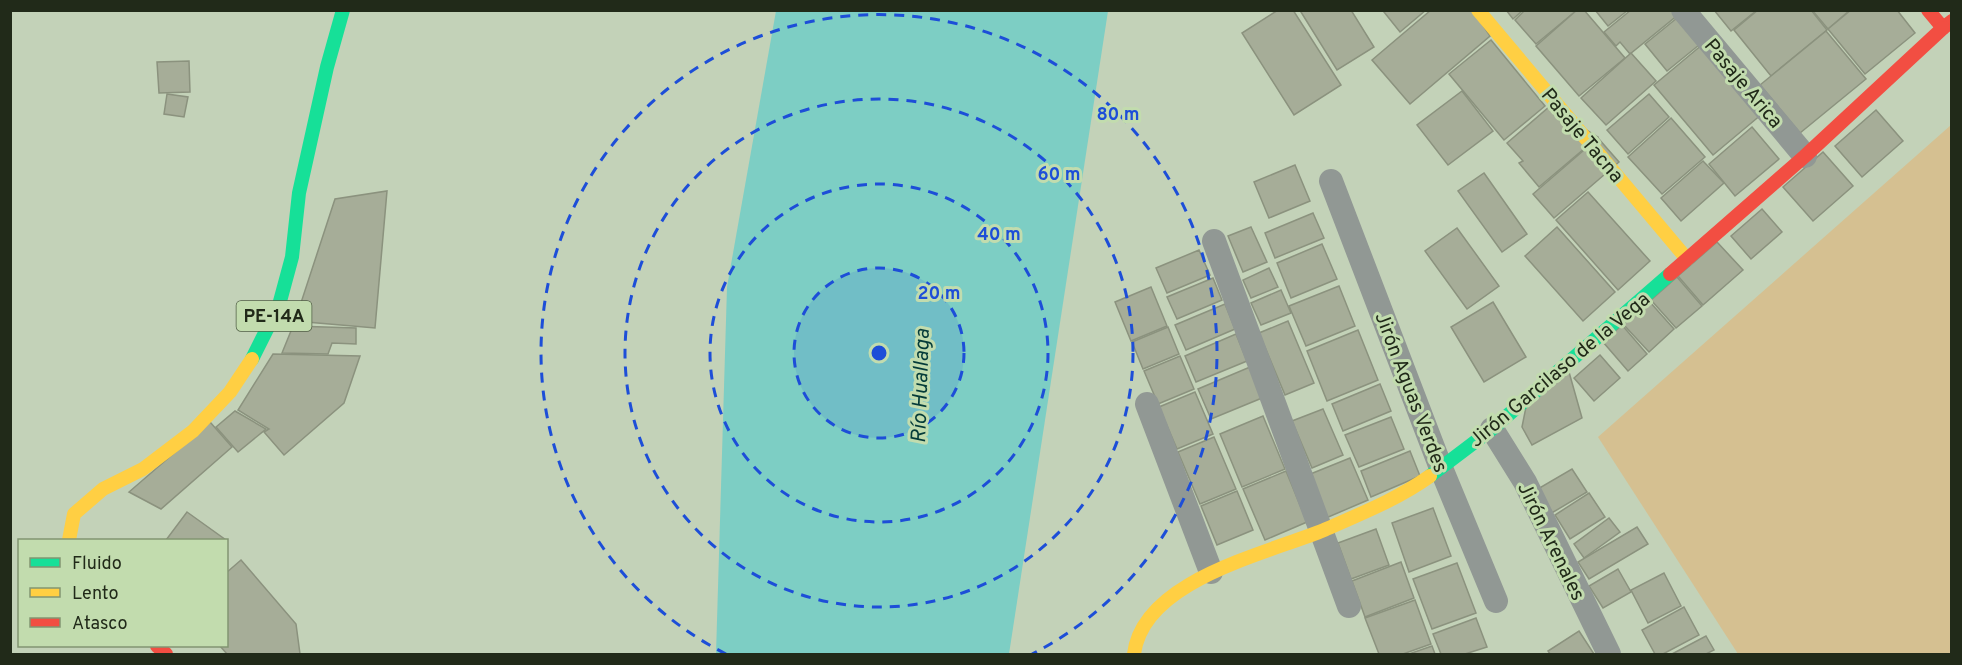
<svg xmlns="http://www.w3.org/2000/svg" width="1962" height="665" viewBox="0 0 1962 665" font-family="Overpass,sans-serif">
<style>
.green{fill:#d5c091}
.water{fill:#7dcec4}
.building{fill:#a6ad98;stroke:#8b927e;stroke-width:1.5}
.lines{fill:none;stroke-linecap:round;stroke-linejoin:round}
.street{stroke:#919894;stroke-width:24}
.fast{stroke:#16e098;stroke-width:14}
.slow{stroke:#ffcf43;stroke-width:14}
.jam{stroke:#f24e42;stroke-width:14}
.ring{fill:none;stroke:#1d4ed8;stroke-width:3;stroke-dasharray:10 8}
.labels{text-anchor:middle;stroke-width:6;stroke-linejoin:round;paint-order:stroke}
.shield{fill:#c2dcae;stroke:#515f46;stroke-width:1.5}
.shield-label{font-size:18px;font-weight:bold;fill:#212a19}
.street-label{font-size:20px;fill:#212a19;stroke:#c2dcae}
.water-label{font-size:21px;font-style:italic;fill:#043b39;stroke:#c2dcae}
.centre{fill:#1d4ed8;stroke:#c2dcae;stroke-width:3}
.ring-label{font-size:18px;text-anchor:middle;font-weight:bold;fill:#1d4ed8;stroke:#c2dcae;stroke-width:6;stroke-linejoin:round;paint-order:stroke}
</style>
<rect width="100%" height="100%" fill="#c3d2b8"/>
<path class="green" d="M 1951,125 L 1951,654 L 1738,654 L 1598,437 Z"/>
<path class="water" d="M 776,11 L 1108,11 L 1009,654 L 716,654 L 727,287 Z"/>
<g class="building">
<path d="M 1278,10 L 1293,10 L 1341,85 L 1294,115 L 1242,33 Z"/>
<path d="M 1303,10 L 1351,10 L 1374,47 L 1337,70 L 1301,12 Z"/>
<path d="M 1386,10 L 1426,10 L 1400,32 L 1384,12 Z"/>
<path d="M 1431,10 L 1473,10 L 1490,36 L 1410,104 L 1372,60 Z"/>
<path d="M 1506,10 L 1523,10 L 1513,19 Z"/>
<path d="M 1525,10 L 1577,10 L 1536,44 L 1515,20 Z"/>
<path d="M 1577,10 L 1584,10 L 1625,58 L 1579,96 L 1536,46 Z"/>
<path d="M 1595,10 L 1628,10 L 1608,26 Z"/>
<path d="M 1631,10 L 1676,10 L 1679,14 L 1630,54 L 1620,42 L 1616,46 L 1604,32 Z"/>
<path d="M 1714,10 L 1757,10 L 1731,31 Z"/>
<path d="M 1758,10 L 1811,10 L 1827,30 L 1771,76 L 1734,30 Z"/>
<path d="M 1812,10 L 1850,10 L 1828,29 Z"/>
<path d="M 1851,10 L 1897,10 L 1915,33 L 1865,74 L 1828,29 Z"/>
<path d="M 1677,18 L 1699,45 L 1667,71 L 1645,44 Z"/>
<path d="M 1826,31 L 1866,79 L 1800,133 L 1760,85 Z"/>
<path d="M 1491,40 L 1545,106 L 1504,140 L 1449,74 Z"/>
<path d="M 1703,44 L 1762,114 L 1713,155 L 1654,85 Z"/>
<path d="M 1631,53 L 1656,81 L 1606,125 L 1581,98 Z"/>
<path d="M 189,61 L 190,92 L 159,93 L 157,62 Z"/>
<path d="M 1462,91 L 1493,131 L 1448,165 L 1417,125 Z"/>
<path d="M 167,94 L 188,97 L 184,117 L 164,114 Z"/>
<path d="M 1649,94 L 1669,117 L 1628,154 L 1607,130 Z"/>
<path d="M 1549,107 L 1598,137 L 1539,187 L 1519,163 L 1523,161 L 1507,143 Z"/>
<path d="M 1876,110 L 1903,141 L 1862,177 L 1835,146 Z"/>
<path d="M 1671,118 L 1705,157 L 1662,194 L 1628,157 Z"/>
<path d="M 1752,127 L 1779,159 L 1735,196 L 1709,164 Z"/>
<path d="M 1598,138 L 1619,162 L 1554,218 L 1533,194 Z"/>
<path d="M 1823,152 L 1853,186 L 1813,221 L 1783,187 Z"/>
<path d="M 1703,161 L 1724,183 L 1681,221 L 1661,198 Z"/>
<path d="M 1295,165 L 1310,201 L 1269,218 L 1254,182 Z"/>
<path d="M 1484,173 L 1527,234 L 1502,252 L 1458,191 Z"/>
<path d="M 387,191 L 375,328 L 295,321 L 335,199 Z"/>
<path d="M 1588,192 L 1650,261 L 1618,290 L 1556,220 Z"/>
<path d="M 1762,209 L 1782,232 L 1751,259 L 1731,236 Z"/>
<path d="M 1313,213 L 1324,238 L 1275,258 L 1265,233 Z"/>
<path d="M 1251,227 L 1267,262 L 1243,272 L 1228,236 Z"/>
<path d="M 1557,227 L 1615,292 L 1583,321 L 1525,256 Z"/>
<path d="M 1457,228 L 1499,286 L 1467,309 L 1425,251 Z"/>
<path d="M 1717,242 L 1743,270 L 1703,305 L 1678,276 Z"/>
<path d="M 1322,244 L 1337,279 L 1291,298 L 1277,263 Z"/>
<path d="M 1199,250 L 1210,275 L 1167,293 L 1156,268 Z"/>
<path d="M 1269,268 L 1278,287 L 1251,298 L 1243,280 Z"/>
<path d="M 1677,277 L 1702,306 L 1676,328 L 1651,300 Z"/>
<path d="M 1213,278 L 1222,300 L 1177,319 L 1167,297 Z"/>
<path d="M 1339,286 L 1355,326 L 1306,346 L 1289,306 Z"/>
<path d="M 1151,287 L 1167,326 L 1131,341 L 1115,302 Z"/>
<path d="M 1281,290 L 1291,313 L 1261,325 L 1251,303 Z"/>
<path d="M 1649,301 L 1674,329 L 1649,352 L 1623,324 Z"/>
<path d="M 1493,302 L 1526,357 L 1484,382 L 1451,327 Z"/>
<path d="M 1225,304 L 1235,329 L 1186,350 L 1175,325 Z"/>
<path d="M 1288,321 L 1314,383 L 1285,395 L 1259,333 Z"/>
<path d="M 1622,325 L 1647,354 L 1628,371 L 1603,342 Z"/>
<path d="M 293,326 L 356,328 L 356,344 L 332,343 L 328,354 L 282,353 Z"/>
<path d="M 1168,327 L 1179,354 L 1143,369 L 1132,342 Z"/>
<path d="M 1358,330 L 1378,380 L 1327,401 L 1307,351 Z"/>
<path d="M 1236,334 L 1247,361 L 1196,382 L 1185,356 Z"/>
<path d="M 273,354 L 360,356 L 344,403 L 284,455 L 264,432 L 269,429 L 238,410 Z"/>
<path d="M 1600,355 L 1620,378 L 1594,401 L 1574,378 Z"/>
<path d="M 1180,356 L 1194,389 L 1158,404 L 1144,371 Z"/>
<path d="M 1250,367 L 1262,398 L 1211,419 L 1198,389 Z"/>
<path d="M 1569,372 L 1582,418 L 1532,445 L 1522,427 L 1526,407 Z"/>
<path d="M 1380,384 L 1391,411 L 1343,431 L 1332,404 Z"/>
<path d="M 1195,392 L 1213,434 L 1177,449 L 1159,407 Z"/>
<path d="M 1323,409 L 1343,455 L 1312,468 L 1292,421 Z"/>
<path d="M 235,411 L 266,429 L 238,452 L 216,427 Z"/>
<path d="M 1263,416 L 1285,469 L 1242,487 L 1220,434 Z"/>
<path d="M 1391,417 L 1404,449 L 1359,467 L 1345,435 Z"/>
<path d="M 210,422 L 232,447 L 161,509 L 129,492 Z"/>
<path d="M 1214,437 L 1236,489 L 1200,504 L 1178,452 Z"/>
<path d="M 1410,451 L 1420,476 L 1371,497 L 1361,471 Z"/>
<path d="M 1350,458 L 1368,500 L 1326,518 L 1308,475 Z"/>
<path d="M 1572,469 L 1587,492 L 1550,514 L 1536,490 Z"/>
<path d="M 1286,471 L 1307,522 L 1265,540 L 1243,489 Z"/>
<path d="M 1237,491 L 1253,530 L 1217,545 L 1201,506 Z"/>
<path d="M 1589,493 L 1605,517 L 1570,539 L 1555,515 Z"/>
<path d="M 1433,508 L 1451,556 L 1409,572 L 1392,523 Z"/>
<path d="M 187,512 L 226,540 L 166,540 Z"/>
<path d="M 1609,518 L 1620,532 L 1584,558 L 1574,544 Z"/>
<path d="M 1637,527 L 1648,544 L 1589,579 L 1578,562 Z"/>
<path d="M 1376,529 L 1389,565 L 1351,579 L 1338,543 Z"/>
<path d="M 241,560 L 296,624 L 300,654 L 227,654 L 220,646 L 226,646 L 226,573 Z"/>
<path d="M 1401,562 L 1414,598 L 1365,617 L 1352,581 Z"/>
<path d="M 1457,563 L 1476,613 L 1432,629 L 1413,579 Z"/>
<path d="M 1618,569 L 1631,592 L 1603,608 L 1589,586 Z"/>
<path d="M 1664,573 L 1681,606 L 1648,623 L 1631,590 Z"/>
<path d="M 1415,600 L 1431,644 L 1403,654 L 1379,654 L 1365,618 Z"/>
<path d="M 1684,607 L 1699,635 L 1663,654 L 1655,654 L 1642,630 Z"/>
<path d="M 1476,618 L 1487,647 L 1465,654 L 1441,654 L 1433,634 Z"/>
<path d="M 1579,631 L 1594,654 L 1550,654 L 1548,651 Z"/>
<path d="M 1706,636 L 1714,650 L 1706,654 L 1672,654 Z"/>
<path d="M 1432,646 L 1435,654 L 1409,654 Z"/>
</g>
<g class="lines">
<g class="street">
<path d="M 1683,10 L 1805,156"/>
<path d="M 1331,181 L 1441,468 L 1496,601"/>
<path d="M 1214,241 L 1349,606"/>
<path d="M 1147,404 L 1211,572"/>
<path d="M 1492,429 L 1525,482 L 1609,654"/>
</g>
<g class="fast">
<path d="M 252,359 L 279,305 L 292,257 L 299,193 L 327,67 L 343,10"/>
<path d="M 1430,476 L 1492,429 L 1670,274"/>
</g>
<g class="slow">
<path d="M 1478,10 L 1687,259"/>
<path d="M 69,540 L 74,514 L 103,489 L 143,469 L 193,431 L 230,392 L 252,359"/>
<path d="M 1134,654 C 1143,580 1266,554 1324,530 C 1360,514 1398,499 1430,476"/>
</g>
<g class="jam">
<path d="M 1928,10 L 1943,28 L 1952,21"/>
<path d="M 1670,274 L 1805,156 L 1943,28"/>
<path d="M 157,646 L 166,654"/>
</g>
</g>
<circle cx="879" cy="353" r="85" fill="#1d4ed8" fill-opacity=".12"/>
<g class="ring">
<circle cx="879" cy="353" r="85"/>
<circle cx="879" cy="353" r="169"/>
<circle cx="879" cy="353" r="254"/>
<path d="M726 654A338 338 0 1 1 1032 654"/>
</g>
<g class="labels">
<rect class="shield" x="236.5" y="301" width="75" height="30" rx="4.5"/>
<g class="shield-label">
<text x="274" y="322">PE-14A</text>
</g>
<g class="street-label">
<text transform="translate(1744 83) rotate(50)" y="7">Pasaje Arica</text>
<text transform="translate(1583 135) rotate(50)" y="7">Pasaje Tacna</text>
<text transform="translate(1559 369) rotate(-40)" y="7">Jirón Garcilaso de la Vega</text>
<text transform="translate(1412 392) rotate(69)" y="7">Jirón Aguas Verdes</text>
<text transform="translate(1552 541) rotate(64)" y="7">Jirón Arenales</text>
</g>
<g class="water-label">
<text transform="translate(920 386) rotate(-88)" y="7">Río Huallaga</text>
</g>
</g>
<circle cx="879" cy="353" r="9" class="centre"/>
<g class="ring-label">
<text x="1118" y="120">80 m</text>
<text x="1059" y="180">60 m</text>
<text x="999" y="240">40 m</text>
<text x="939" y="299">20 m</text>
</g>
<rect width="1962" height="665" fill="none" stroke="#212a19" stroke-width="24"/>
<rect x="18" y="539" width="210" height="108" fill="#c2dcae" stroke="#829572" stroke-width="1.5"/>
<rect x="30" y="558" width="30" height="9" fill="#16e098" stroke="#829572" stroke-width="1.5"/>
<text x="72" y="569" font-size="18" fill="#212a19">Fluido</text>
<rect x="30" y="588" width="30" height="9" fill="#ffcf43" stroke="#829572" stroke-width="1.5"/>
<text x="72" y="599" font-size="18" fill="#212a19">Lento</text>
<rect x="30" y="618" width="30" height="9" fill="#f24e42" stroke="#829572" stroke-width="1.5"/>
<text x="72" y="629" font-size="18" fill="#212a19">Atasco</text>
</svg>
